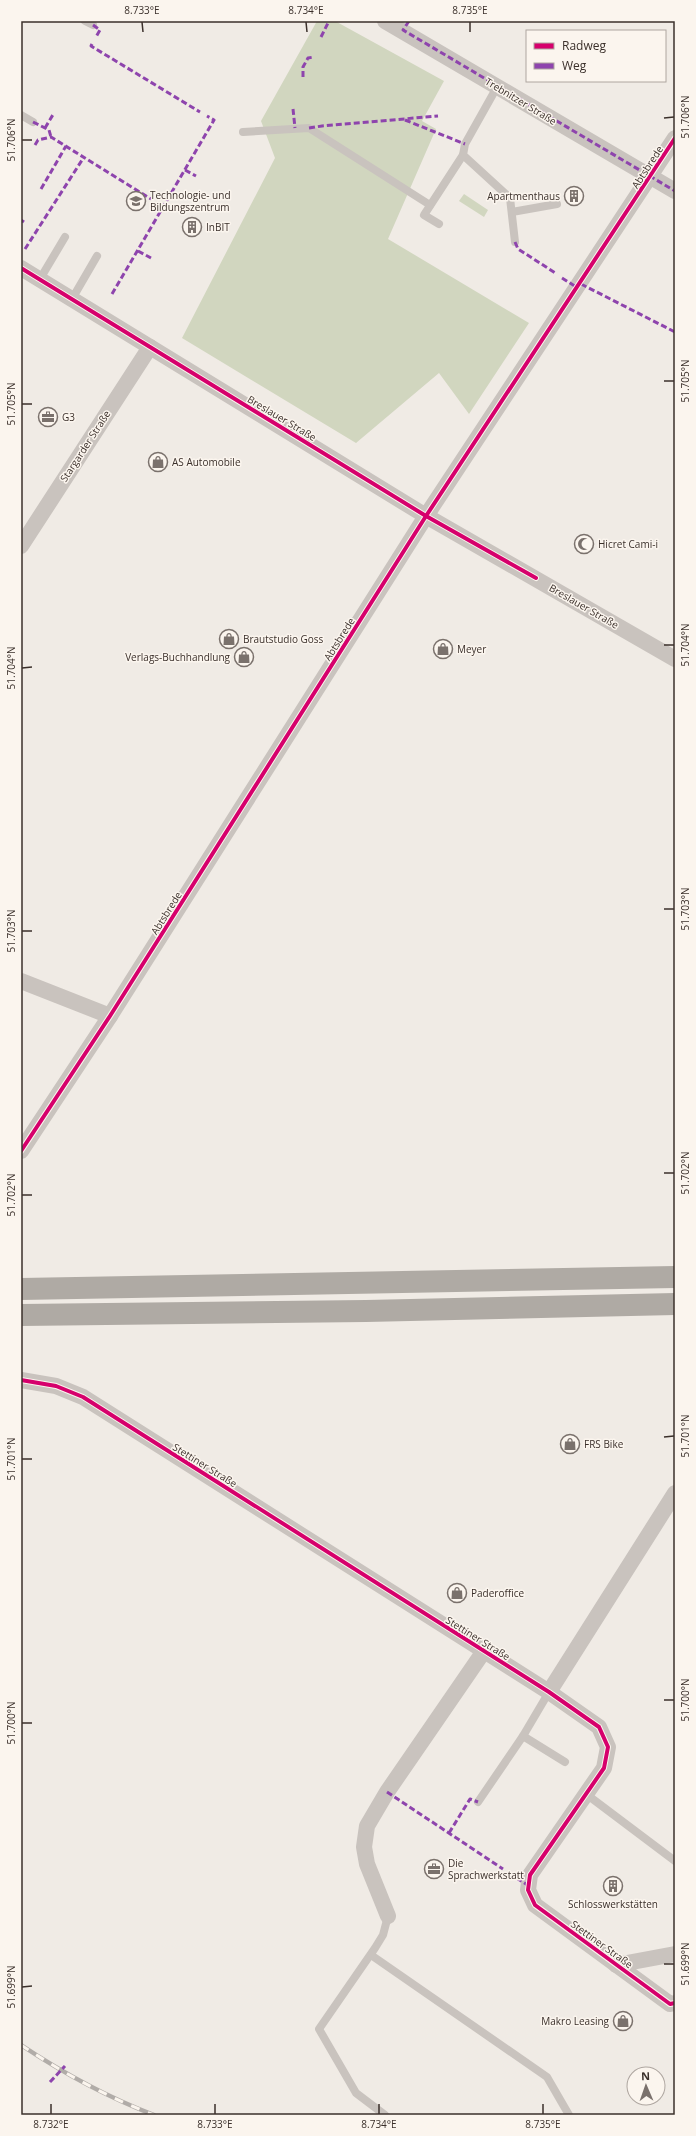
<svg xmlns="http://www.w3.org/2000/svg" width="696" height="2136" viewBox="0 0 696 2136" font-family="'Open Sans',sans-serif">
<style>
.green{fill:#d1d6bf}
.lines{fill:none;stroke-linecap:round;stroke-linejoin:round}
.lane{stroke:#c9c3be;stroke-width:8}
.street{stroke:#c9c3be;stroke-width:16}
.highway{stroke:#afaaa4;stroke-width:22}
.rail-casing{stroke:#b1aca8;stroke-width:4.5}
.rail{stroke:#fbf5ee;stroke-width:3;stroke-dasharray:9;stroke-linecap:butt}
.quiet{stroke:#8e44ad;stroke-width:3;stroke-dasharray:6 3;stroke-linecap:butt}
.cycleway-casing{stroke:#fbf5ee;stroke-width:6}
.cycleway{stroke:#d6006c;stroke-width:4}
.ticks{fill:none;stroke:#3b302b;stroke-width:1.5}
.labels{text-anchor:middle;stroke-width:3;stroke-linejoin:round;paint-order:stroke}
.street-label{font-size:10px;fill:#3b302b;stroke:#fbf5ee}
.poi-label{font-size:10px;fill:#3b302b;stroke:#fbf5ee;text-anchor:start}
.neatline{fill:none;stroke:#3b302b;stroke-width:1.5}
.ticks-label{font-size:10px;text-anchor:middle;fill:#3b302b}
</style>
<rect width="100%" height="100%" fill="#f0ebe5"/>
<g class="green">
<path d="M 317,21 L 335,21 L 444,81 L 422,121 L 436,129 L 388,239 L 529,323 L 469,414 L 439,373 L 356,443 L 182,338 L 275,158 L 261,121 Z"/>
<path d="M 464,194 L 488,210 L 484,217 L 459,201 Z"/>
</g>
<g class="lines">
<g class="lane">
<path d="M 85,21 L 93,25"/>
<path d="M 497,87 L 465,144 L 463,155 L 510,198 L 515,242"/>
<path d="M 21,115 L 33,122"/>
<path d="M 243,132 L 309,128 L 430,205"/>
<path d="M 512,212 L 557,204"/>
<path d="M 439,224 L 424,215 L 463,155"/>
<path d="M 40,279 L 65,237"/>
<path d="M 72,299 L 97,256"/>
<path d="M 523,1736 L 565,1762"/>
<path d="M 586,1794 L 675,1861"/>
<path d="M 478,1802 L 523,1736 L 549,1692"/>
<path d="M 371,1955 L 547,2077 L 569,2115"/>
<path d="M 385,2115 L 356,2093 L 319,2029 L 375,1948 L 383,1935 L 388,1916"/>
</g>
<g class="street">
<path d="M 385,21 L 675,191"/>
<path d="M 21,268 L 426,516 L 675,659"/>
<path d="M 21,546 L 150,347"/>
<path d="M 21,981 L 110,1016"/>
<path d="M 21,1151 L 110,1016 L 426,516 L 675,138"/>
<path d="M 21,1380 L 56,1386 L 83,1397 L 549,1692 L 599,1727 L 608,1747 L 604,1768 L 530,1875 L 528,1890 L 535,1905 L 670,2004 L 675,2003"/>
<path d="M 549,1692 L 675,1493"/>
<path d="M 388,1916 L 367,1864 L 364,1847 L 367,1826 L 387,1792 L 484,1651"/>
<path d="M 616,1965 L 675,1954"/>
</g>
<g class="highway">
<path d="M 21,1289 L 675,1277"/>
<path d="M 21,1315 L 366,1311 L 675,1304"/>
</g>
<g class="rail-casing">
<path id="rail" d="M 21,2045 C 63,2073 107,2097 154,2115"/>
</g>
<use href="#rail" class="rail"/>
<g class="quiet">
<path d="M 409,21 L 403,30 L 675,191"/>
<path d="M 93,25 L 100,30 L 96,37"/>
<path d="M 321,37 L 329,21"/>
<path d="M 92,44 L 91,46 L 200,112"/>
<path d="M 303,77 L 303,67 L 308,58 L 314,57"/>
<path d="M 293,109 L 295,128"/>
<path d="M 405,120 L 465,144"/>
<path d="M 33,122 L 49,130 L 51,137"/>
<path d="M 45,128 L 54,113"/>
<path d="M 309,128 L 322,126 L 438,116"/>
<path d="M 35,145 L 38,140 L 51,137 L 151,199"/>
<path d="M 185,170 L 196,176"/>
<path d="M 41,189 L 66,146"/>
<path d="M 21,220 L 24,222"/>
<path d="M 515,242 L 518,249 L 557,274"/>
<path d="M 25,249 L 84,157"/>
<path d="M 138,251 L 151,258"/>
<path d="M 562,278 L 578,288"/>
<path d="M 581,284 L 675,332"/>
<path d="M 112,294 L 214,120 L 207,116"/>
<path d="M 387,1792 L 503,1869"/>
<path d="M 449,1833 L 470,1799 L 478,1802"/>
<path d="M 509,1873 L 529,1886"/>
<path d="M 50,2082 L 65,2066"/>
</g>
<g class="cycleway-casing">
<g id="cycleway">
<path d="M 21,268 L 426,516 L 536,578"/>
<path d="M 21,1151 L 110,1016 L 426,516 L 675,138"/>
<path d="M 21,1380 L 56,1386 L 83,1397 L 549,1692 L 599,1727 L 608,1747 L 604,1768 L 530,1875 L 528,1890 L 535,1905 L 670,2004 L 675,2003"/>
</g>
</g>
<use href="#cycleway" class="cycleway"/>
</g>
<path class="ticks" d="M 142,22 L 143,32M 306,22 L 307,32M 470,22 L 470,32M 664,118 L 674,117M 22,140 L 32,140M 664,381 L 674,381M 22,404 L 32,404M 664,645 L 674,645M 22,668 L 32,667M 664,909 L 674,909M 22,931 L 32,931M 664,1173 L 674,1173M 22,1195 L 32,1195M 664,1437 L 674,1436M 22,1459 L 32,1459M 664,1700 L 674,1700M 22,1723 L 32,1723M 664,1964 L 674,1964M 22,1987 L 32,1986M 51,2104 L 51,2114M 215,2104 L 215,2114M 379,2104 L 379,2114M 543,2104 L 543,2114"/>
<defs>
<g id="building-ring" transform="scale(1)"><circle r="9.5" fill="#fbf5ee" stroke="#7a716c" stroke-width="1.5"/><path d="M-4-6H4V6H1V3H-1V6H-4ZM-2.5-4.3h1.7v1.8h-1.7ZM.8-4.3h1.7v1.8H.8ZM-2.5-1h1.7V.8h-1.7ZM.8-1h1.7V.8H.8Z" fill="#7a716c"/></g>
<g id="school-ring" transform="scale(1)"><circle r="9.5" fill="#fbf5ee" stroke="#7a716c" stroke-width="1.5"/><path d="M0-5L7-2L0 1L-7-2ZM-4 1L0 2.5L4 1V4Q0 6-4 4Z" fill="#7a716c"/></g>
<g id="office-ring" transform="scale(1)"><circle r="9.5" fill="#fbf5ee" stroke="#7a716c" stroke-width="1.5"/><path d="M-6-3h4V-5.5h4V-3h4V5H-6ZM-1-4.5V-3h2v-1.5ZM-6 0V1H6V0Z" fill="#7a716c"/></g>
<g id="shop-ring" transform="scale(1)"><circle r="9.5" fill="#fbf5ee" stroke="#7a716c" stroke-width="1.5"/><path d="M-5-2.5h2.3a2.7 3.5 0 0 1 5.4 0H5L5.5 6h-11ZM-1.5-2.5h3a1.5 2.3 0 0 0-3 0Z" fill="#7a716c"/></g>
<g id="mosque-ring" transform="scale(1)"><circle r="9.5" fill="#fbf5ee" stroke="#7a716c" stroke-width="1.5"/><path d="M3.5-4.9A6 6 0 1 0 3.5 4.9A5 5 0 1 1 3.5-4.9Z" fill="#7a716c"/></g>
</defs>
<g fill-rule="evenodd">
<use href="#building-ring" x="574" y="196"/>
<use href="#school-ring" x="136" y="201"/>
<use href="#building-ring" x="192" y="227"/>
<use href="#office-ring" x="48" y="417"/>
<use href="#shop-ring" x="158" y="462"/>
<use href="#mosque-ring" x="584" y="544"/>
<use href="#shop-ring" x="229" y="639"/>
<use href="#shop-ring" x="443" y="649"/>
<use href="#shop-ring" x="244" y="657"/>
<use href="#shop-ring" x="570" y="1444"/>
<use href="#shop-ring" x="457" y="1593"/>
<use href="#office-ring" x="434" y="1869"/>
<use href="#building-ring" x="613" y="1886"/>
<use href="#shop-ring" x="623" y="2021"/>
</g>
<g class="labels">
<g class="street-label">
<text transform="translate(521 101) rotate(31)" y="4">Trebnitzer Straße</text>
<text transform="translate(647 167) rotate(-57)" y="4">Abtsbrede</text>
<text transform="translate(282 418) rotate(31)" y="4">Breslauer Straße</text>
<text transform="translate(85 446) rotate(-57)" y="4">Stargarder Straße</text>
<text transform="translate(584 606) rotate(30)" y="4">Breslauer Straße</text>
<text transform="translate(339 639) rotate(-58)" y="4">Abtsbrede</text>
<text transform="translate(166 913) rotate(-58)" y="4">Abtsbrede</text>
<text transform="translate(205 1465) rotate(32)" y="4">Stettiner Straße</text>
<text transform="translate(478 1638) rotate(32)" y="4">Stettiner Straße</text>
<text transform="translate(602 1944) rotate(36)" y="4">Stettiner Straße</text>
</g>
<g class="poi-label">
<text x="150" y="199">Technologie- und<tspan x="150" dy="12">Bildungszentrum</tspan></text>
<text x="560" y="200" text-anchor="end">Apartmenthaus</text>
<text x="206" y="231">InBIT</text>
<text x="62" y="421">G3</text>
<text x="172" y="466">AS Automobile</text>
<text x="598" y="548">Hicret Cami-i</text>
<text x="243" y="643">Brautstudio Goss</text>
<text x="457" y="653">Meyer</text>
<text x="230" y="661" text-anchor="end">Verlags-Buchhandlung</text>
<text x="584" y="1448">FRS Bike</text>
<text x="471" y="1597">Paderoffice</text>
<text x="448" y="1867">Die<tspan x="448" dy="12">Sprachwerkstatt</tspan></text>
<text x="613" y="1908" text-anchor="middle">Schlosswerkstätten</text>
<text x="609" y="2025" text-anchor="end">Makro Leasing</text>
</g>
</g>
<rect width="696" height="2136" fill="none" stroke="#fbf5ee" stroke-width="44"/>
<rect x="526" y="30" width="140" height="52" fill="#fbf5ee" stroke="#aea6a0"/>
<rect x="534" y="43" width="20" height="6" fill="#d6006c" stroke="#aea6a0"/>
<text x="562" y="50" font-size="12" fill="#3b302b">Radweg</text>
<rect x="534" y="63" width="20" height="6" fill="#8e44ad" stroke="#aea6a0"/>
<text x="562" y="70" font-size="12" fill="#3b302b">Weg</text>
<g transform="translate(646 2086) rotate(358)"><circle r="19" fill="#fbf5ee" stroke="#aea6a0"/>
<path d="M0-3L7 15L0 10L-7 15Z" fill="#7a716c"/>
<text y="-6" font-size="11" font-weight="bold" text-anchor="middle" fill="#3b302b">N</text>
</g>
<rect x="22" y="22" width="652" height="2092" class="neatline"/>
<g class="ticks-label">
<text x="142" y="14">8.733°E</text>
<text x="306" y="14">8.734°E</text>
<text x="470" y="14">8.735°E</text>
<text transform="translate(685 117) rotate(-90)" y="4">51.706°N</text>
<text transform="translate(11 140) rotate(-90)" y="4">51.706°N</text>
<text transform="translate(685 381) rotate(-90)" y="4">51.705°N</text>
<text transform="translate(11 404) rotate(-90)" y="4">51.705°N</text>
<text transform="translate(685 645) rotate(-90)" y="4">51.704°N</text>
<text transform="translate(11 668) rotate(-90)" y="4">51.704°N</text>
<text transform="translate(685 909) rotate(-90)" y="4">51.703°N</text>
<text transform="translate(11 931) rotate(-90)" y="4">51.703°N</text>
<text transform="translate(685 1173) rotate(-90)" y="4">51.702°N</text>
<text transform="translate(11 1195) rotate(-90)" y="4">51.702°N</text>
<text transform="translate(685 1436) rotate(-90)" y="4">51.701°N</text>
<text transform="translate(11 1459) rotate(-90)" y="4">51.701°N</text>
<text transform="translate(685 1700) rotate(-90)" y="4">51.700°N</text>
<text transform="translate(11 1723) rotate(-90)" y="4">51.700°N</text>
<text transform="translate(685 1964) rotate(-90)" y="4">51.699°N</text>
<text transform="translate(11 1987) rotate(-90)" y="4">51.699°N</text>
<text x="51" y="2128">8.732°E</text>
<text x="215" y="2128">8.733°E</text>
<text x="379" y="2128">8.734°E</text>
<text x="543" y="2128">8.735°E</text>
</g>
</svg>
